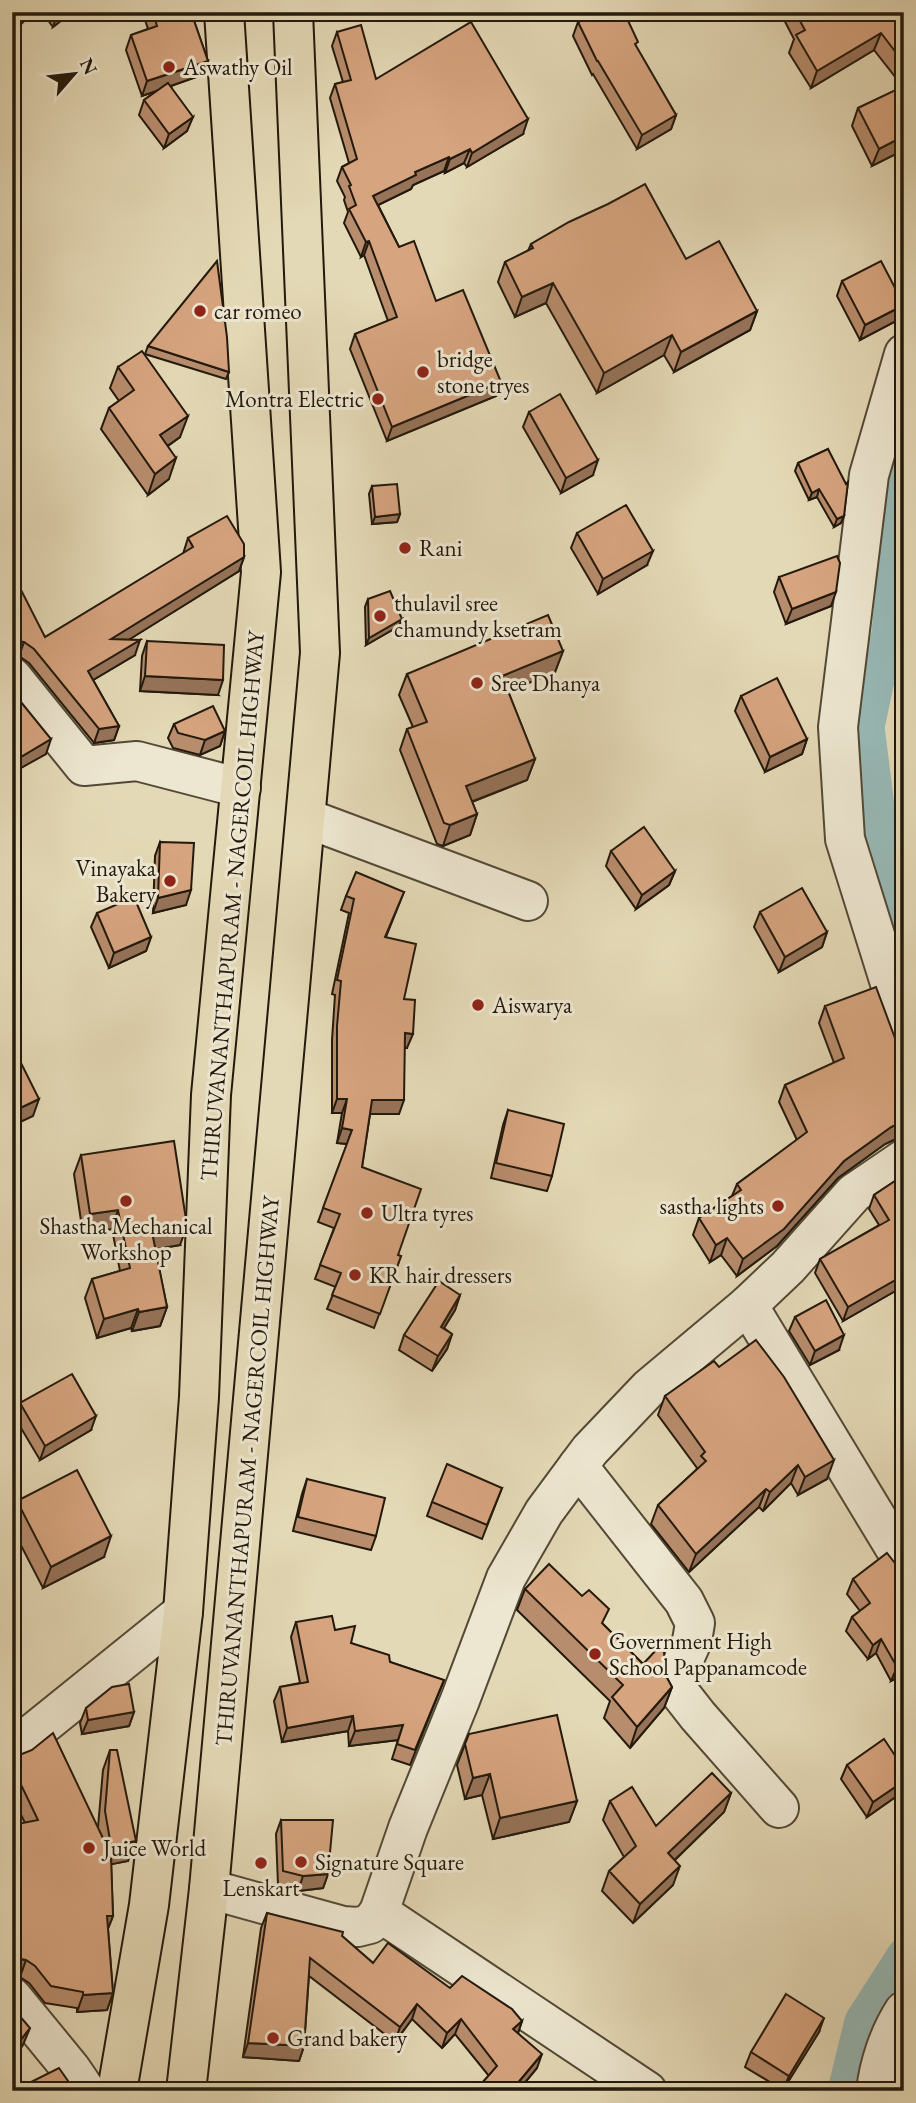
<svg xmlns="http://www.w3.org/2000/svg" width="916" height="2103" viewBox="0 0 916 2103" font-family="'EB Garamond',serif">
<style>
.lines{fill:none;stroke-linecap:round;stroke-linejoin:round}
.canal{stroke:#98b9b6;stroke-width:33}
.minor-casing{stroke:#534936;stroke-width:42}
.major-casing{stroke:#23190c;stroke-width:42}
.minor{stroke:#ede6d0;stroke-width:38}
.major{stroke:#e4d9b6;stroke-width:38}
.wall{fill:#b88d6d;stroke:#23190c;stroke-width:2}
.shaded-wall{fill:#967359;stroke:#23190c;stroke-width:2}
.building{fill:#d6a47f;stroke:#23190c;stroke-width:2}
.poi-dot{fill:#8f2418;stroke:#ede6d0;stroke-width:2.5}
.labels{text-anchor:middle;stroke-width:6;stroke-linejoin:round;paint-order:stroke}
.poi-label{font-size:23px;fill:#23190c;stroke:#ede6d0;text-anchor:start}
.street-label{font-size:23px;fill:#23190c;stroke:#ede6d0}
</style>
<rect width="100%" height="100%" fill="#e4d9b6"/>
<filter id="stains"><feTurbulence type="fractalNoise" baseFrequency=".00286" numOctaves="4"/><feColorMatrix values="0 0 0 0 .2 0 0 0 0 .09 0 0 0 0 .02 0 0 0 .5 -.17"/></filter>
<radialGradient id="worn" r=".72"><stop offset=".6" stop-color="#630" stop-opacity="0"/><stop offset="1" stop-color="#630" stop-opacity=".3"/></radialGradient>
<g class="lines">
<g class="canal">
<path d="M 904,462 L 888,633 L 868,727 L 882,838 L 904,927"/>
<path d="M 844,2091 L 861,2021 L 904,1954"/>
</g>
<g class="minor-casing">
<g id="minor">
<path d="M 904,354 L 869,475 L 838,727 L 845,839 L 904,1028"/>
<path d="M 12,677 L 84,766 L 137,761 L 241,788"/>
<path d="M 306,818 L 528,901"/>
<path d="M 748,1305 L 904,1563"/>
<path d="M 578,1466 L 684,1601 L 695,1623 L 692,1641 L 677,1675 L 680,1693 L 698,1716 L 779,1808"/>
<path d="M 12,1750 L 183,1612"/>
<path d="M 209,1889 L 343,1926 L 358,1927 L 370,1924 L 379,1912 L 408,1828 L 460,1700 L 506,1578 L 544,1512 L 578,1466 L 590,1450 L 649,1388 L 748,1305 L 788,1267 L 854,1193 L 904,1159"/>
<path d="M 379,1912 L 647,2091"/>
<path d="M 12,1997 L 71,2069 L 86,2091"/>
<path d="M 876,2091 C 879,2064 889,2034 904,2011"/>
</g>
</g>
<g class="major-casing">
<g id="major">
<path d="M 117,2091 L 149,1905 L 183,1612 L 199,1397 L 211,1095 L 261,572 L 224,12"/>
<path d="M 186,2091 L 209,1889 L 320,653 L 293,12"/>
</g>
</g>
<use href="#minor" class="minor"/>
<use href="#major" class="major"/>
</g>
<g class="wall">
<path d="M 12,12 L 33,12 L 20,25 L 12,17 Z"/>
<path d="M 42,12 L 72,12 L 53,27 Z"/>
<path d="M 145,12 L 191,12 L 208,61 L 202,75 L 171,86 L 187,131 L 164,148 L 139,115 L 144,100 L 156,91 L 142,96 L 126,50 L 131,35 L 148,29 L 144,17 Z"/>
<path d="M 578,12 L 624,12 L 636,47 L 676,115 L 671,129 L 637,149 L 593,74 L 592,75 L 573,36 L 578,22 L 581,21 Z"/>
<path d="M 780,12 L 904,12 L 904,150 L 872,166 L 852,126 L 858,108 L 903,87 L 874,50 L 811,88 L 789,53 L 794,39 Z"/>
<path d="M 337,32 L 376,79 L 523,134 L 467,167 L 464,163 L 445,173 L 444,171 L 413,185 L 411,189 L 378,205 L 399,247 L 436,301 L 496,396 L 387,441 L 350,349 L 355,334 L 388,321 L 364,255 L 361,257 L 344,223 L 348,212 L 344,200 L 345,197 L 337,181 L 342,167 L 349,163 L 330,98 L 335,84 L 343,82 L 332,46 Z"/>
<path d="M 531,244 L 686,259 L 757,311 L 750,330 L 674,372 L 664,355 L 597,393 L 546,303 L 515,317 L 498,282 L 505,262 L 528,251 Z"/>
<path d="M 842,281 L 898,320 L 860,340 L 837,296 Z"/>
<path d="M 148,346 L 229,372 L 226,379 L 145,354 Z"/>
<path d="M 118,367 L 180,437 L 168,446 L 169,479 L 148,495 L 101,429 L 109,408 L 119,401 L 110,388 Z"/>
<path d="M 529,412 L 593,475 L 561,493 L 523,427 Z"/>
<path d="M 828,449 L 841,523 L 834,527 L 817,497 L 809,500 L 795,471 L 798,463 Z"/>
<path d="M 372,486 L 400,514 L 397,522 L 372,524 L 369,494 Z"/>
<path d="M 577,533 L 647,565 L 598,594 L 571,548 Z"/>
<path d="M 188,538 L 244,557 L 239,571 L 128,640 L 135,655 L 93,680 L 119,726 L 114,740 L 94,743 L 29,663 L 19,656 L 12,589 L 45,637 L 183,554 Z"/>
<path d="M 779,577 L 831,606 L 786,624 L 774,592 Z"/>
<path d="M 368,599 L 399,626 L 366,645 L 365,607 Z"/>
<path d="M 147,641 L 218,695 L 140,691 L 142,656 Z"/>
<path d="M 563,651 L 555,672 L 508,691 L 535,759 L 527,780 L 472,802 L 477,814 L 470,835 L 443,846 L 437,844 L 400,750 L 407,729 L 413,727 L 399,695 L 407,674 Z"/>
<path d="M 741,696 L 807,739 L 802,754 L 765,772 L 735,711 Z"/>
<path d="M 174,724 L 225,731 L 220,746 L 200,755 L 173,748 L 168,738 Z"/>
<path d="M 160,842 L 186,905 L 153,913 L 155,856 Z"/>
<path d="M 611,851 L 675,871 L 669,885 L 636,909 L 606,866 Z"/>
<path d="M 404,892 L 386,937 L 404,999 L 407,1048 L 404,1048 L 399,1114 L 370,1114 L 362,1167 L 398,1255 L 401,1256 L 374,1328 L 327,1309 L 336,1287 L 315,1279 L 334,1228 L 318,1222 L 347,1144 L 337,1143 L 342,1113 L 332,1113 L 332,1040 L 335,995 L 332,994 L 349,913 L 341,910 L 346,896 Z"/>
<path d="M 760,912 L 827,932 L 822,947 L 779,972 L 754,927 Z"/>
<path d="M 97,913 L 151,937 L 146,951 L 109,968 L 91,927 Z"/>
<path d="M 825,1006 L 902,1057 L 904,1057 L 904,1135 L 885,1144 L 838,1178 L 777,1246 L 737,1276 L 721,1255 L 710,1262 L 693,1235 L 699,1218 L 732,1196 L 737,1184 L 797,1140 L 779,1102 L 785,1085 L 834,1063 L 819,1023 Z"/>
<path d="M 508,1110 L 552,1176 L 547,1191 L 491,1178 L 503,1125 Z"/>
<path d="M 81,1155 L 180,1245 L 155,1249 L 167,1307 L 160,1326 L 132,1331 L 131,1328 L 97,1338 L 85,1298 L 92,1279 L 120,1271 L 112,1229 L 83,1234 L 74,1174 Z"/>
<path d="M 904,1175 L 904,1286 L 843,1321 L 815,1273 L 820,1259 L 879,1225 L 869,1209 L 874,1195 Z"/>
<path d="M 460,1295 L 455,1310 L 444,1328 L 452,1334 L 447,1349 L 432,1371 L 399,1350 L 404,1335 Z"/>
<path d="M 795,1317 L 839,1350 L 810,1365 L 789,1331 Z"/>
<path d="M 719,1367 L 827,1479 L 798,1495 L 791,1483 L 763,1511 L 759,1507 L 689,1572 L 651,1524 L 658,1505 L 696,1470 L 697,1468 L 658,1415 L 665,1396 Z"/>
<path d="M 20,1403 L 91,1430 L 40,1460 L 15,1418 Z"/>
<path d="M 307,1479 L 376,1536 L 371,1550 L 293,1531 L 302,1494 Z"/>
<path d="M 502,1488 L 482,1539 L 427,1516 L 432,1502 Z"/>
<path d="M 17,1501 L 104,1557 L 43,1588 L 12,1528 L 12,1513 Z"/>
<path d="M 904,1569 L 904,1674 L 891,1681 L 876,1653 L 868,1659 L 846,1631 L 852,1617 L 860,1611 L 847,1594 L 853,1579 Z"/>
<path d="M 525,1589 L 603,1624 L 643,1664 L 666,1676 L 672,1687 L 664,1708 L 630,1748 L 604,1718 L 610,1701 L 517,1610 Z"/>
<path d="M 296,1622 L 335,1630 L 351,1643 L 390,1662 L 444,1680 L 410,1765 L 392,1759 L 398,1740 L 349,1746 L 348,1731 L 282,1742 L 274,1701 L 280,1687 L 300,1683 L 291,1637 Z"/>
<path d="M 86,1708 L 134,1712 L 129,1726 L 82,1734 L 80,1723 Z"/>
<path d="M 469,1734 L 577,1801 L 569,1822 L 493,1839 L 482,1795 L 465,1799 L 457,1765 Z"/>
<path d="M 110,1750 L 128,1861 L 111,1864 L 113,1916 L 108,1929 L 113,1993 L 107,2010 L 77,2012 L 77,2008 L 45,2003 L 29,1983 L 20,1977 L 25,1823 L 12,1796 L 12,1754 L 98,1827 L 103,1770 Z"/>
<path d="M 847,1765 L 904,1791 L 867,1817 L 841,1779 Z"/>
<path d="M 731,1793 L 724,1812 L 675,1860 L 673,1885 L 633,1923 L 602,1891 L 609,1871 L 624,1857 L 603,1820 L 610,1801 L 656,1826 Z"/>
<path d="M 281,1820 L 328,1874 L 323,1888 L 298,1891 L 278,1885 L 276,1834 Z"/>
<path d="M 267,1913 L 342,1936 L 373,1963 L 450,1988 L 522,2021 L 518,2033 L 537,2068 L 518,2091 L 480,2091 L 482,2083 L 489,2076 L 455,2034 L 442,2048 L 412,2019 L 395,2042 L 309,1976 L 304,2046 L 299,2061 L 243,2057 L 261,1928 Z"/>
<path d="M 819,2032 L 783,2090 L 745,2067 L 751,2052 Z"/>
</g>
<g class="shaded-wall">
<path d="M 24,12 L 33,12 L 20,25 Z"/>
<path d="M 58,12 L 72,12 L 53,27 Z"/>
<path d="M 881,33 L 874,50 L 811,88 L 817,71 Z"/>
<path d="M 208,61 L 202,75 L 142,96 L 147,81 Z"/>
<path d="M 676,115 L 671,129 L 637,149 L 642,135 Z"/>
<path d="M 193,117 L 187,131 L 164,148 L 169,134 Z"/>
<path d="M 528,119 L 523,134 L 467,167 L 472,153 Z"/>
<path d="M 904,136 L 904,150 L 872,166 L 879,149 Z"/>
<path d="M 470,149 L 464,163 L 445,173 L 450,159 Z"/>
<path d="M 449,157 L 444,171 L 413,185 L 411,189 L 368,210 L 373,196 L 415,172 Z"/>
<path d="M 369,241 L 364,255 L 361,257 L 366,242 Z"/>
<path d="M 553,283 L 546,303 L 515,317 L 522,297 Z"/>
<path d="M 904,305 L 898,320 L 860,340 L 865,325 Z"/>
<path d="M 757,311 L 750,330 L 674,372 L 681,352 Z"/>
<path d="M 672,335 L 664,355 L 597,393 L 604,373 Z"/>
<path d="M 501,382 L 496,396 L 387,441 L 392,427 Z"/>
<path d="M 188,416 L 180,437 L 153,456 L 160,435 Z"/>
<path d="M 176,458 L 169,479 L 148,495 L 155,474 Z"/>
<path d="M 598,460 L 593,475 L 561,493 L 566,478 Z"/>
<path d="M 819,489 L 817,497 L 809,500 L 812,493 Z"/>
<path d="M 400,514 L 397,522 L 372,524 L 375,517 Z"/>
<path d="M 844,516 L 841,523 L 834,527 L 837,519 Z"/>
<path d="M 653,551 L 647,565 L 598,594 L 603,579 Z"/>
<path d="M 244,557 L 239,571 L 106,654 L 111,639 Z"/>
<path d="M 836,592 L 831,606 L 786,624 L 792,609 Z"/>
<path d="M 402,619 L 399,626 L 366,645 L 369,638 Z"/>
<path d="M 140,640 L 135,655 L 83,686 L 88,671 Z"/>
<path d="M 15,641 L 24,642 L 19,656 L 12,656 L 12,642 Z"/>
<path d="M 563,651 L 555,672 L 495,697 L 502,676 Z"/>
<path d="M 145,676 L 223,680 L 218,695 L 140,691 Z"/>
<path d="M 119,726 L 114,740 L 94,743 L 99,729 Z"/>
<path d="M 225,731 L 220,746 L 200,755 L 205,740 Z"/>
<path d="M 51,739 L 46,754 L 12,773 L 12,765 L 14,761 Z"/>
<path d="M 807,739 L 802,754 L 765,772 L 770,757 Z"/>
<path d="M 535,759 L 527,780 L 458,807 L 466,786 Z"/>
<path d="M 477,814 L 470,835 L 443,846 L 450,825 Z"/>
<path d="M 675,871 L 669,885 L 636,909 L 642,895 Z"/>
<path d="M 191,890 L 186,905 L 153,913 L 158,898 Z"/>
<path d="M 827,932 L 822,947 L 779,972 L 785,957 Z"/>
<path d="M 151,937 L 146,951 L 109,968 L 114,953 Z"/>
<path d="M 405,1033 L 413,1034 L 407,1048 L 399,1047 Z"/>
<path d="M 39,1099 L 33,1116 L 12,1126 L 12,1112 Z"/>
<path d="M 337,1099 L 347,1099 L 342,1113 L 332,1113 Z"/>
<path d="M 372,1100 L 404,1100 L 399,1114 L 367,1114 Z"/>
<path d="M 904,1121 L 904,1135 L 885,1144 L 838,1178 L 777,1246 L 737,1276 L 743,1259 L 844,1161 L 891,1127 Z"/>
<path d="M 342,1128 L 352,1130 L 347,1144 L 337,1143 Z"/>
<path d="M 118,1210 L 112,1229 L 83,1234 L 90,1214 Z"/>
<path d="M 187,1226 L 180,1245 L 145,1251 L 152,1232 Z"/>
<path d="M 727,1238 L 721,1255 L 710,1262 L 716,1245 Z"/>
<path d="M 904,1275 L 904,1286 L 843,1321 L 848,1307 Z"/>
<path d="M 460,1295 L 455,1310 L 436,1341 L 441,1327 Z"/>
<path d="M 167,1307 L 160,1326 L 132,1331 L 139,1312 Z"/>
<path d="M 138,1309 L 131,1328 L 97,1338 L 104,1319 Z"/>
<path d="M 452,1334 L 447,1349 L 432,1371 L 438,1356 Z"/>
<path d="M 844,1335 L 839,1350 L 810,1365 L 815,1351 Z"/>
<path d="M 96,1416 L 91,1430 L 40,1460 L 45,1446 Z"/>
<path d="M 834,1460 L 827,1479 L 798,1495 L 805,1477 Z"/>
<path d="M 798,1465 L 791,1483 L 763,1511 L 770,1492 Z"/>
<path d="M 766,1489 L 759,1507 L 689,1572 L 696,1554 Z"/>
<path d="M 111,1536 L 104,1557 L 43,1588 L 51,1567 Z"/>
<path d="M 881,1639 L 876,1653 L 868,1659 L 873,1645 Z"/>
<path d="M 904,1663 L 904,1674 L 891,1681 L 897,1667 Z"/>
<path d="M 672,1687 L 664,1708 L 630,1748 L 637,1727 Z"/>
<path d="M 134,1712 L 129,1726 L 82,1734 L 88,1720 Z"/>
<path d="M 353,1716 L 348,1731 L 282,1742 L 287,1728 Z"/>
<path d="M 403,1725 L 398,1740 L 349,1746 L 355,1731 Z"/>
<path d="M 490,1774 L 482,1795 L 465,1799 L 473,1778 Z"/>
<path d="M 904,1781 L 904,1791 L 867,1817 L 873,1802 Z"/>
<path d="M 731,1793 L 724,1812 L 661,1873 L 668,1853 Z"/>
<path d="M 577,1801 L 569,1822 L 493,1839 L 500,1818 Z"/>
<path d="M 136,1841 L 128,1861 L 103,1866 L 111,1846 Z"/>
<path d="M 680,1866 L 673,1885 L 633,1923 L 640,1904 Z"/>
<path d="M 328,1874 L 323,1888 L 298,1891 L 303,1876 Z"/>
<path d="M 107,1916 L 113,1916 L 106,1933 Z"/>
<path d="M 15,1958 L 26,1960 L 20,1977 L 12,1976 L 12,1960 Z"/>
<path d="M 113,1993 L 107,2010 L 77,2012 L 83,1995 Z"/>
<path d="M 417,2004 L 412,2019 L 395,2042 L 400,2027 Z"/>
<path d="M 824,2018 L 819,2032 L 783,2090 L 789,2076 Z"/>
<path d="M 461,2019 L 455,2034 L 442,2048 L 447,2033 Z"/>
<path d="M 522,2021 L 517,2036 L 513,2029 Z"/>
<path d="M 30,2028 L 23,2045 L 12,2060 L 12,2051 Z"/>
<path d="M 248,2043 L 304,2046 L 299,2061 L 243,2057 Z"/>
<path d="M 542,2054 L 537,2068 L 518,2091 L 511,2091 Z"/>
</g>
<g class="building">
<path d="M 153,12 L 191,12 L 208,61 L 147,81 L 131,35 L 157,26 Z"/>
<path d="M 588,12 L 624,12 L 638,42 L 635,44 L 676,115 L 642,135 L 598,61 L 597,61 L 578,22 L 590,18 Z"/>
<path d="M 795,12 L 904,12 L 904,63 L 881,33 L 817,71 L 796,35 L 805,30 Z"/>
<path d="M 471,22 L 528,119 L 472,153 L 470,149 L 450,159 L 449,157 L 415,172 L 416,175 L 373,196 L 399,247 L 414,241 L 436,301 L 463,290 L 501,382 L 392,427 L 355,334 L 397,317 L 369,241 L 366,242 L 349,209 L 356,205 L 349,186 L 351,185 L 342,167 L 357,159 L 335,84 L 351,80 L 337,32 L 361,25 L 376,79 Z"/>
<path d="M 168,83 L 193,117 L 169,134 L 144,100 Z"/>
<path d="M 904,86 L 904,136 L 879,149 L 858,108 Z"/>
<path d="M 645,184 L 686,259 L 719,241 L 757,311 L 681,352 L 672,335 L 604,373 L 553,283 L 522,297 L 505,262 L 533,248 L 531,244 L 569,222 L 608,204 Z"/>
<path d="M 217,261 L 227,337 L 229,372 L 148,346 Z"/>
<path d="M 881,261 L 904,305 L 865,325 L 842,281 Z"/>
<path d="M 142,351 L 188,416 L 160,435 L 176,458 L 155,474 L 109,408 L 134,390 L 118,367 Z"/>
<path d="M 560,394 L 598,460 L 566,478 L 529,412 Z"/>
<path d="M 828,449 L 846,484 L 848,482 L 844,516 L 837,519 L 819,489 L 812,493 L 798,463 Z"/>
<path d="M 397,484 L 400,514 L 375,517 L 372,486 Z"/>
<path d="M 626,505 L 653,551 L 603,579 L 577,533 Z"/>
<path d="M 227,516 L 244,544 L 244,557 L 111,639 L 140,640 L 88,671 L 119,726 L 99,729 L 34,649 L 24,642 L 15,641 L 12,642 L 12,589 L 19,586 L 45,637 L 193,547 L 188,538 Z"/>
<path d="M 837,556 L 840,563 L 836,592 L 792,609 L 779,577 Z"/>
<path d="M 390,591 L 402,619 L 369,638 L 368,599 Z"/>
<path d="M 548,615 L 563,651 L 502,676 L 535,759 L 466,786 L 477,814 L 450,825 L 444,823 L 407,729 L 427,722 L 407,674 Z"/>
<path d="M 147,641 L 224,645 L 223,680 L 145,676 Z"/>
<path d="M 777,678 L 807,739 L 770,757 L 741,696 Z"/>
<path d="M 12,691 L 51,739 L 14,761 L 12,759 Z"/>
<path d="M 213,706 L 225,731 L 205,740 L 178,733 L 174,724 Z"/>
<path d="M 644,827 L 675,871 L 642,895 L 611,851 Z"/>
<path d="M 160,842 L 194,843 L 191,890 L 158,898 Z"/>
<path d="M 356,872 L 404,892 L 385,937 L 416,944 L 404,999 L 415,1000 L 413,1034 L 405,1033 L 404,1100 L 372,1100 L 362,1167 L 421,1189 L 398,1255 L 401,1256 L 380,1314 L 332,1295 L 341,1273 L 320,1265 L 340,1214 L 323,1208 L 352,1130 L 342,1128 L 347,1099 L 337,1099 L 337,1026 L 341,981 L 337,980 L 354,899 L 346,896 Z"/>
<path d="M 802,888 L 827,932 L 785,957 L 760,912 Z"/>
<path d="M 134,897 L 151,937 L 114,953 L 97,913 Z"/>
<path d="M 876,987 L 902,1057 L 904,1057 L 904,1121 L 891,1127 L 844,1161 L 784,1229 L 743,1259 L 727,1238 L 716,1245 L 699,1218 L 741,1190 L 737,1184 L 807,1132 L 785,1085 L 844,1058 L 825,1006 Z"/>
<path d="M 12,1045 L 39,1099 L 12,1112 Z"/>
<path d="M 508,1110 L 564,1124 L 552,1176 L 496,1163 Z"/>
<path d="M 174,1141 L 187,1226 L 152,1232 L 167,1307 L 139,1312 L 138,1309 L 104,1319 L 92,1279 L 130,1268 L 118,1210 L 90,1214 L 81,1155 Z"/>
<path d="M 904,1175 L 904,1275 L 848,1307 L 820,1259 L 889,1220 L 874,1195 Z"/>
<path d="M 439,1281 L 460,1295 L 441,1327 L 452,1334 L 438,1356 L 404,1335 Z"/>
<path d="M 826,1300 L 844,1335 L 815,1351 L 795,1317 Z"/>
<path d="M 756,1340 L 784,1377 L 834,1460 L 805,1477 L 798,1465 L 770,1492 L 766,1489 L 696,1554 L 658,1505 L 706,1461 L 701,1456 L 705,1452 L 665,1396 L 714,1361 L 719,1367 Z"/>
<path d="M 72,1374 L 96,1416 L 45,1446 L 20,1403 Z"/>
<path d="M 447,1464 L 502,1488 L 487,1525 L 432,1502 Z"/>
<path d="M 77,1470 L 111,1536 L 51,1567 L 17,1501 Z"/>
<path d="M 307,1479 L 385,1498 L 376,1536 L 298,1517 Z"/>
<path d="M 887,1553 L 898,1567 L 904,1569 L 904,1663 L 897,1667 L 881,1639 L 873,1645 L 852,1617 L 870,1603 L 853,1579 Z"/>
<path d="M 549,1564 L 582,1596 L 589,1590 L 609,1609 L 602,1623 L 643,1664 L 659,1647 L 664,1652 L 666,1676 L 672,1687 L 637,1727 L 612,1697 L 623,1685 L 525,1589 Z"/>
<path d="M 332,1616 L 335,1630 L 355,1626 L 351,1643 L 389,1655 L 390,1662 L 444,1680 L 415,1750 L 397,1744 L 403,1725 L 355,1731 L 353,1716 L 287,1728 L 280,1687 L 308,1682 L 296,1622 Z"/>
<path d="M 129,1684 L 134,1712 L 88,1720 L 86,1708 L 112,1687 Z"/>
<path d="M 557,1715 L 577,1801 L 500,1818 L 490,1774 L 473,1778 L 465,1744 L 469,1734 Z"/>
<path d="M 53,1733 L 111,1855 L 113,1916 L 107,1916 L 113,1993 L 83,1995 L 83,1992 L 51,1986 L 35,1966 L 26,1960 L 15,1958 L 12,1960 L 12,1825 L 38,1820 L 12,1766 L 12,1754 L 22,1754 L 32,1750 Z"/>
<path d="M 884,1739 L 904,1769 L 904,1781 L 873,1802 L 847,1765 Z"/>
<path d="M 110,1750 L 117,1750 L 136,1841 L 111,1846 L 105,1811 Z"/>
<path d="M 712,1773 L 731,1793 L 668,1853 L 680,1866 L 640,1904 L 609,1871 L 636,1846 L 610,1801 L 632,1787 L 656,1826 Z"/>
<path d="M 281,1820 L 333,1820 L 328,1874 L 303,1876 L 283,1871 Z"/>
<path d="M 267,1913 L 343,1932 L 342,1936 L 373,1963 L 388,1943 L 450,1988 L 462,1976 L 512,2009 L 522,2021 L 513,2029 L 542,2054 L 511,2091 L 491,2091 L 482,2083 L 497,2066 L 461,2019 L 447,2033 L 417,2004 L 400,2027 L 310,1958 L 304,2046 L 248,2043 Z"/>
<path d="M 786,1994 L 824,2018 L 789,2076 L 751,2052 Z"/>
<path d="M 12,2007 L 30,2028 L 12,2051 Z"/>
<path d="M 59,2068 L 75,2091 L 13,2091 Z"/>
</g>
<g class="poi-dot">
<circle cx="169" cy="67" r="7"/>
<circle cx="200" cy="311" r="7"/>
<circle cx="423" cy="372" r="7"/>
<circle cx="378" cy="399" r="7"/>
<circle cx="405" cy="548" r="7"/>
<circle cx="380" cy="616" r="7"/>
<circle cx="477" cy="683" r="7"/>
<circle cx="170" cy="881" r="7"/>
<circle cx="478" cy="1005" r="7"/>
<circle cx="126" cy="1201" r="7"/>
<circle cx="778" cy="1206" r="7"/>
<circle cx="367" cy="1213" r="7"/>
<circle cx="355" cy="1275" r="7"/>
<circle cx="595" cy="1654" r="7"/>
<circle cx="89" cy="1848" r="7"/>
<circle cx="301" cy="1862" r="7"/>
<circle cx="261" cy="1863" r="7"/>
<circle cx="273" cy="2038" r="7"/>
</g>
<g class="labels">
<g class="poi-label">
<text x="183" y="75">Aswathy Oil</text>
<text x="214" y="319">car romeo</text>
<text x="437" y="367">bridge<tspan x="437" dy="26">stone tryes</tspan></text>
<text x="364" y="407" text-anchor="end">Montra Electric</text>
<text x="419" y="556">Rani</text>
<text x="394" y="611">thulavil sree<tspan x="394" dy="26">chamundy ksetram</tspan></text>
<text x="491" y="691">Sree Dhanya</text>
<text x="156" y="876" text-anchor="end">Vinayaka<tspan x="156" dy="26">Bakery</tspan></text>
<text x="492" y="1013">Aiswarya</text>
<text x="764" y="1214" text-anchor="end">sastha lights</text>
<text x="381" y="1221">Ultra tyres</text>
<text x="126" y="1234" text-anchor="middle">Shastha Mechanical<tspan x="126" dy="26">Workshop</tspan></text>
<text x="369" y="1283">KR hair dressers</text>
<text x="609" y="1649">Government High<tspan x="609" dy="26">School Pappanamcode</tspan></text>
<text x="103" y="1856">Juice World</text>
<text x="315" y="1870">Signature Square</text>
<text x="261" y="1896" text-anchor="middle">Lenskart</text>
<text x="287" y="2046">Grand bakery</text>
</g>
<g class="street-label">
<text transform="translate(232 906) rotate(-85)" y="8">THIRUVANANTHAPURAM - NAGERCOIL HIGHWAY</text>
<text transform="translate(247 1471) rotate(-85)" y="8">THIRUVANANTHAPURAM - NAGERCOIL HIGHWAY</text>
</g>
</g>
<rect width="916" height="2103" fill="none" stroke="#e4d9b6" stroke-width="42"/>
<rect x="14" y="14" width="888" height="2075" fill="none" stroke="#23190c" stroke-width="3.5"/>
<rect x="21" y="21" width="874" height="2061" fill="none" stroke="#23190c" stroke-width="2"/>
<g transform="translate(74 74) rotate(62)" stroke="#ede6d0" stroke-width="5" paint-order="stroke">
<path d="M0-5L12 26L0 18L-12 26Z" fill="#23190c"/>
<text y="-10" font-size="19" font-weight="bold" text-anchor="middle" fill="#23190c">N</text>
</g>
<rect width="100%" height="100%" filter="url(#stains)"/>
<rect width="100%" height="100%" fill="url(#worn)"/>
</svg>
